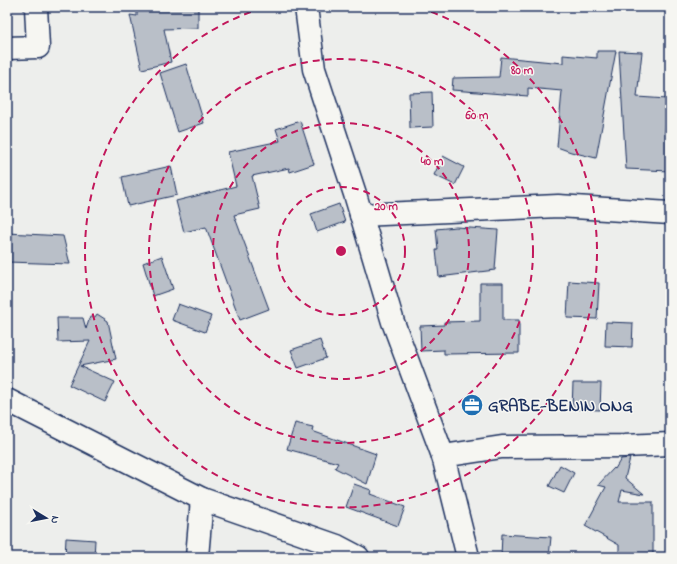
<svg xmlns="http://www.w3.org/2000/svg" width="677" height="564" viewBox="0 0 677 564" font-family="'Indie Flower',sans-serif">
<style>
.building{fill:#b9bfc8;stroke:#1b2f5e}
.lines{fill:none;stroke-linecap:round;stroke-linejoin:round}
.minor-casing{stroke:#1b2f5e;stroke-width:25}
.minor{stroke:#f6f6f2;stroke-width:22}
.ring{fill:none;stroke:#c2185b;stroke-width:2;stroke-dasharray:7 5}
.labels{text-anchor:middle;stroke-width:3;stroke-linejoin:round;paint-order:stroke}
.poi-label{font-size:17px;font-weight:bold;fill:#1b2f5e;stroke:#f6f6f2;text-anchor:start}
.centre{fill:#c2185b;stroke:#f6f6f2;stroke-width:2}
.ring-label{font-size:12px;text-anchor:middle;font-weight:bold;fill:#c2185b;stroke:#f6f6f2;stroke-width:3;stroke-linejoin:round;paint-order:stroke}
</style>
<rect width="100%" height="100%" fill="#edeeec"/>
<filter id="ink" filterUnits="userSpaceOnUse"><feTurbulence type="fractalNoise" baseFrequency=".025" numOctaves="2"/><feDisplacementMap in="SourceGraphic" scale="8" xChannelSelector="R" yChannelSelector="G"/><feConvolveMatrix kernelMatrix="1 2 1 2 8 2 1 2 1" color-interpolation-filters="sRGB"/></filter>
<g filter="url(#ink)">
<g class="building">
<path d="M 137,7 L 198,7 L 198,28 L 164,29 L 171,62 L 142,69 L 130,15 L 137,16 Z"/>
<path d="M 597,51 L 616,51 L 596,158 L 571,152 L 557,147 L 562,91 L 528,88 L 528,96 L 452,90 L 453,78 L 499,77 L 501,57 L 563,63 L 563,55 L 597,58 Z"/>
<path d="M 619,51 L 642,52 L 637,97 L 667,99 L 665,133 L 670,133 L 670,171 L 626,169 Z"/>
<path d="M 186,64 L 204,123 L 178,132 L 160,73 Z"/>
<path d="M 432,92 L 433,127 L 410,128 L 409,93 Z"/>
<path d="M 300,121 L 314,164 L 290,172 L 289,168 L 252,176 L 260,209 L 234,215 L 269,309 L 240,320 L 206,227 L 184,232 L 176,201 L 236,186 L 228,152 L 280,141 L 276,129 Z"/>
<path d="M 443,156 L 464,167 L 455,185 L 434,175 Z"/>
<path d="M 171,166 L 177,195 L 128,206 L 122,177 Z"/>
<path d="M 339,204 L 345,222 L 317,232 L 311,214 Z"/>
<path d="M 456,227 L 498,230 L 495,270 L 439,277 L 436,250 L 438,250 L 436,229 Z"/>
<path d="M 7,233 L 63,236 L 70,264 L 7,262 Z"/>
<path d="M 162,256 L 173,289 L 153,296 L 143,263 Z"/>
<path d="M 569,281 L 599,283 L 597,319 L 567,318 Z"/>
<path d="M 480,283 L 503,283 L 503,320 L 519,320 L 519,353 L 444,354 L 444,350 L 421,351 L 420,326 L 444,325 L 444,322 L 480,321 Z"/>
<path d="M 178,304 L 211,316 L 205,332 L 172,320 Z"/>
<path d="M 97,314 L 108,321 L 116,359 L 80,366 L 115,382 L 105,402 L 69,385 L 90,341 L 58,342 L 57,318 L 83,318 L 86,329 L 90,317 L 95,317 Z"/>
<path d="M 606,322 L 633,323 L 632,347 L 605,346 Z"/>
<path d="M 320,340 L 326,358 L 298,368 L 291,350 Z"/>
<path d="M 573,383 L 601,383 L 600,410 L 572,409 Z"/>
<path d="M 295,423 L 313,427 L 312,431 L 376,454 L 367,484 L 335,468 L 338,463 L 287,449 Z"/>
<path d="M 630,458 L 625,478 L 644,494 L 622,490 L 619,502 L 653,502 L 653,557 L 619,557 L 619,545 L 585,526 L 606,487 L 598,485 L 614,468 L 615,469 L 621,459 Z"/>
<path d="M 560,465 L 574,473 L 564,493 L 549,486 Z"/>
<path d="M 354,484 L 371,490 L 370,494 L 405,507 L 398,526 L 346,507 Z"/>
<path d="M 502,534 L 551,537 L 549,557 L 501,557 Z"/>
<path d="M 66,538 L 95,540 L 94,557 L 65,557 Z"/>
</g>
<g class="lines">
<g class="minor-casing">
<g id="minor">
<path d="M 306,7 L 314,69 L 355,194 L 393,322 L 443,456 L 468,557"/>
<path d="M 7,48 L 38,47 L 36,7"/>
<path d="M 361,215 L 558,206 L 670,213"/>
<path d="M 7,400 L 202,499 L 337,546 L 358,557"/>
<path d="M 443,456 L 502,447 L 624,446 L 670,444"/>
<path d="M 197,557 L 202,499"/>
</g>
</g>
<use href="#minor" class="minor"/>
</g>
</g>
<g class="ring">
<circle cx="341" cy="251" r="64"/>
<circle cx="341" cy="251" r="128"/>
<circle cx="341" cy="251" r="192"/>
<path d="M420 8A256 256 0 1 1 262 8"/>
</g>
<defs>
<g id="office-disc" transform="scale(1.15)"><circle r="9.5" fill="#1f6fb2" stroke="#f6f6f2"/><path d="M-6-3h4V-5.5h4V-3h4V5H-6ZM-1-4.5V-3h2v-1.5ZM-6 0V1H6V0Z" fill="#fff"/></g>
</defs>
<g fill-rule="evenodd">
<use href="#office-disc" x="472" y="405"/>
</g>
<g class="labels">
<g class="poi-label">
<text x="488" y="411">GRABE-BENIN ONG</text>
</g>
</g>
<circle cx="341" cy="251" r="6" class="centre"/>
<g class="ring-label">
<text x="522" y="74">80 m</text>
<text x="477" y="119">60 m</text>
<text x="432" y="165">40 m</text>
<text x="386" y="210">20 m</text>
</g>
<rect width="677" height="564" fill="none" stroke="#f6f6f2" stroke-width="24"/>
<rect x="12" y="12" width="653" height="540" fill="none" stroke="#1b2f5e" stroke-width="1.5" filter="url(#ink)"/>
<g transform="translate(46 518) rotate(100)" stroke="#f6f6f2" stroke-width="3" paint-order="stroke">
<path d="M0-3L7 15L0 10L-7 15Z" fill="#1b2f5e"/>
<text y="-6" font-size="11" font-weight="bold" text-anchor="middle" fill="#1b2f5e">N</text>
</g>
</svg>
